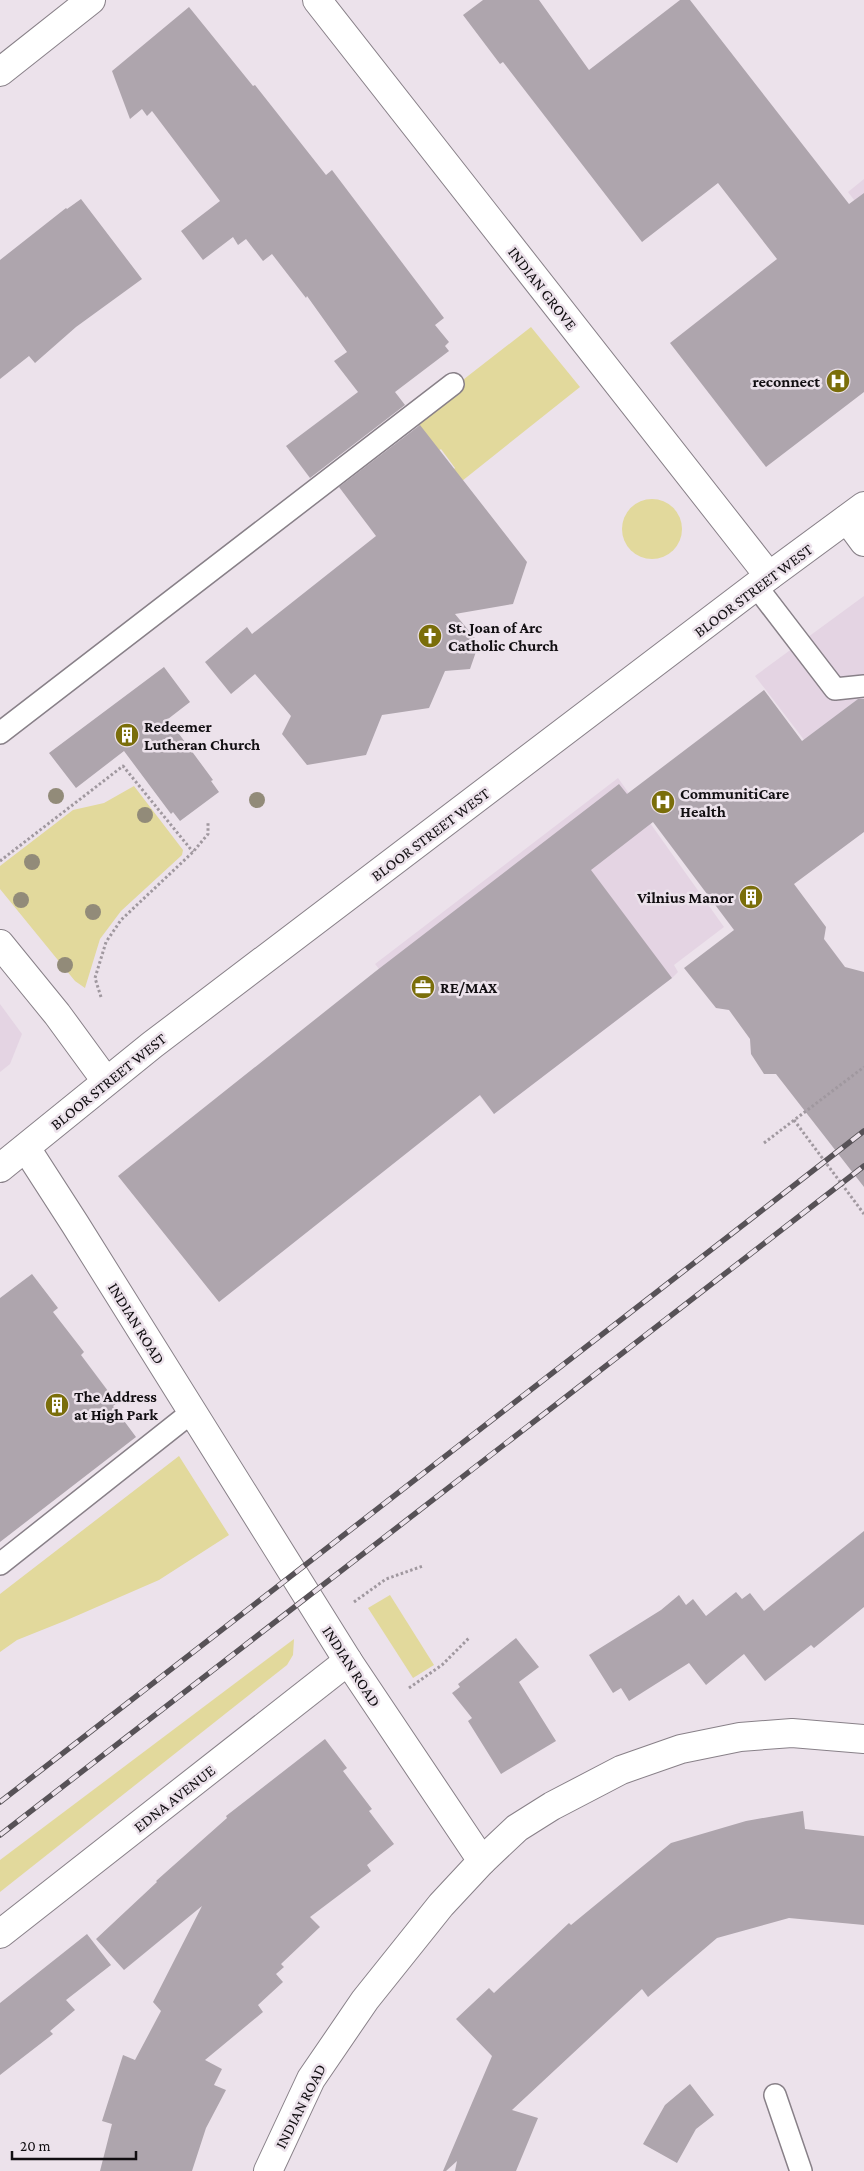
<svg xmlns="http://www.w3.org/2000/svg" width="864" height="2171" viewBox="0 0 864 2171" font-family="'Crimson Pro',serif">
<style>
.built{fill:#e4d4e3}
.green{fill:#e2d99c}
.building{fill:#aea5ad}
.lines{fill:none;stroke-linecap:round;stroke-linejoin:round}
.service-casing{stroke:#888088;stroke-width:24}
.minor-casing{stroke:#888088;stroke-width:30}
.primary-casing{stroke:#888088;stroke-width:30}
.path{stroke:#a0989f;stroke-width:3;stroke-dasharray:2.5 2.5;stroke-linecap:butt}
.service{stroke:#fff;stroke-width:21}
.minor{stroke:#fff;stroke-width:28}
.primary{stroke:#fff;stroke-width:28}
.rail-casing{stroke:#575257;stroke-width:5.5}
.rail{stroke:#ece2eb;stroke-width:4;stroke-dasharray:11;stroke-linecap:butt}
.tree{fill:#928b79}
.labels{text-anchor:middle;stroke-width:5;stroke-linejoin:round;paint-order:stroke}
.street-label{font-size:16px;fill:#110e11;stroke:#ece2eb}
.poi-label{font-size:16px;font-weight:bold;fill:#110e11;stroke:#ece2eb;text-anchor:start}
</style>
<rect width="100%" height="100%" fill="#ece2eb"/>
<g class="built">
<path d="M 864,179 L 864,213 L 848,192 Z"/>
<path d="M 864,596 L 864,818 L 755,676 Z"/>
<path d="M 618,778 L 724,927 L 674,965 L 678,972 L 672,978 L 494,1114 L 375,964 Z"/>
<path d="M 0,1004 L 22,1034 L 10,1064 L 0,1072 Z"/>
</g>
<g class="green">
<path d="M 531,327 L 580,387 L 462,481 L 453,470 L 455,468 L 441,449 L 438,451 L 414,418 Z"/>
<circle cx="652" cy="529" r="30"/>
<path d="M 134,786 L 183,850 L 182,855 L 121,911 L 100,939 L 85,988 L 75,981 L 0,889 L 0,866 L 73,810 L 104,803 Z"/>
<path d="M 179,1456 L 229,1535 L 159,1580 L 67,1620 L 17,1640 L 0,1652 L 0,1594 Z"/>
<path d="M 390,1595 L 434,1665 L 413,1678 L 368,1608 Z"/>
<path d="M 294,1639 L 293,1655 L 287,1665 L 0,1892 L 0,1860 Z"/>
</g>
<g class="building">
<path d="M 483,0 L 539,0 L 589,70 L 680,0 L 690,0 L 849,204 L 864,193 L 864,392 L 766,467 L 670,343 L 777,259 L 718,183 L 642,242 L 503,62 L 500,64 L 463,15 Z"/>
<path d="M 189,7 L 253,86 L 255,85 L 326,175 L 332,170 L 444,318 L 435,325 L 449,342 L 445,346 L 449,351 L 395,392 L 405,405 L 310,478 L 286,446 L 358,392 L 334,361 L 347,352 L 307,296 L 306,298 L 272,254 L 263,261 L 246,239 L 238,245 L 233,237 L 203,260 L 181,231 L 220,201 L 152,111 L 147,116 L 142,109 L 130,119 L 112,71 Z"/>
<path d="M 81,199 L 142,279 L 76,327 L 35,363 L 29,356 L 0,379 L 0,260 L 66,208 L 67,209 Z"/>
<path d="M 420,425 L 527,562 L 513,604 L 455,614 L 479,643 L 470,669 L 445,671 L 429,708 L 382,715 L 366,755 L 307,765 L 282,734 L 291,716 L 255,674 L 231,694 L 205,662 L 247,627 L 252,634 L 376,536 L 339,487 Z"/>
<path d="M 164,667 L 190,702 L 168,719 L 213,780 L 211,781 L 219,792 L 180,821 L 173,812 L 171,814 L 124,751 L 76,788 L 49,753 Z"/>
<path d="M 764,690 L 802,741 L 858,699 L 864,699 L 864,832 L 794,884 L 826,927 L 824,939 L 845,967 L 864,972 L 864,1187 L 776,1074 L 764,1074 L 751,1054 L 750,1039 L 729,1010 L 716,1008 L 684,968 L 734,930 L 653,822 L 591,870 L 672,978 L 494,1114 L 480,1095 L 219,1302 L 118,1176 L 376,971 L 619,784 L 627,794 Z"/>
<path d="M 32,1274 L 58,1308 L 53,1312 L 84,1352 L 81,1355 L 117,1403 L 113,1406 L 136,1437 L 0,1542 L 0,1298 Z"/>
<path d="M 864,1531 L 864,1607 L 814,1648 L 811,1645 L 765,1681 L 744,1654 L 706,1685 L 689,1663 L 629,1701 L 621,1688 L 613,1693 L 589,1655 L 661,1610 L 679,1595 L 686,1605 L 693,1599 L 706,1616 L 736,1592 L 742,1599 L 750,1593 L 764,1611 Z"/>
<path d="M 516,1638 L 539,1667 L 519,1682 L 556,1741 L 501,1774 L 468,1721 L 472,1718 L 452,1693 L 460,1687 L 458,1684 Z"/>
<path d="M 325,1739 L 347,1768 L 343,1771 L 372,1809 L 369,1811 L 394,1844 L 367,1865 L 371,1871 L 310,1917 L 320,1927 L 281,1964 L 284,1967 L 276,1974 L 283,1982 L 258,2005 L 263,2012 L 205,2060 L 222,2069 L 214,2085 L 226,2090 L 206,2128 L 192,2171 L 100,2171 L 112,2124 L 102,2121 L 123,2055 L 135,2060 L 161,2011 L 153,2002 L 202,1906 L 124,1970 L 96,1939 L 157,1882 L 156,1881 L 227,1818 L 226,1816 Z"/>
<path d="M 803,1811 L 805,1829 L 864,1836 L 864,1925 L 789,1918 L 717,1938 L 648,1997 L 642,1989 L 512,2110 L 538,2118 L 516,2171 L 455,2171 L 457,2161 L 446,2171 L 443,2171 L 492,2056 L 456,2019 L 489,1988 L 494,1993 L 569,1923 L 571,1925 L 671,1843 L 746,1821 Z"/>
<path d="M 87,1934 L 111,1965 L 66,2000 L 75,2010 L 50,2031 L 53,2034 L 0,2075 L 0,2003 Z"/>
<path d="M 690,2084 L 714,2115 L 696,2129 L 677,2163 L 643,2144 L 665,2105 Z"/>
</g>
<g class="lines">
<g class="service-casing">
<g id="service">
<path d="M 756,586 L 835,689 L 864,686"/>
<path d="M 0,733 L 453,384"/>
<path d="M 0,1564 L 192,1412"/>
<path d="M 775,2095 L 801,2171"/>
</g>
</g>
<g class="minor-casing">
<g id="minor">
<path d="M 317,0 L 769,576"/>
<path d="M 0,72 L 91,0"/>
<path d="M 847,519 L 864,542"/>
<path d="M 0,944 L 57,1014 L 106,1081"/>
<path d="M 26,1148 L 75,1224 L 348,1661 L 482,1861"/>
<path d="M 0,1934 L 348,1661"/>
<path d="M 268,2171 L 311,2079 L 365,2000 L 441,1905 L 482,1861 L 517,1828 L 552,1806 L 621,1770 L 681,1749 L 740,1737 L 792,1733 L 864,1739"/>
</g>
</g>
<g class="primary-casing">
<path id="primary" d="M 0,1168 L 152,1045 L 769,576 L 864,506"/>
</g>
<g class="path">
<path d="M 0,861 L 123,766 L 193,852"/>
<path d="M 101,997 L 95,978 L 106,942 L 121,920 L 193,852 L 208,834 L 208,822"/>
<path d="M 794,1120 L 864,1214"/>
<path d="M 764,1143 L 864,1067"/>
<path d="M 354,1602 L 386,1579 L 423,1566"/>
<path d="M 409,1688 L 442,1665 L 470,1637"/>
</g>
<use href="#service" class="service"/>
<use href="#minor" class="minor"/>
<use href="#primary" class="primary"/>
<g class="rail-casing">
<g id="rail">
<path d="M 0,1802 L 864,1131"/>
<path d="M 0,1835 L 864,1166"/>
</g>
</g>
<use href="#rail" class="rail"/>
</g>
<g class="tree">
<circle cx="56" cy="796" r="8"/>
<circle cx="257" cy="800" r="8"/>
<circle cx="145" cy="815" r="8"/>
<circle cx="32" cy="862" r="8"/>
<circle cx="21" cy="900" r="8"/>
<circle cx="93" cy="912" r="8"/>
<circle cx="65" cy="965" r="8"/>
</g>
<defs>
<g id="hospital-disc" transform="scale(1.25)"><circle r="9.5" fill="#7a6e0a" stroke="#ece2eb"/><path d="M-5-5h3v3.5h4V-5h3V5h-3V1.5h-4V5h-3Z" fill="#fff"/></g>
<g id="church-disc" transform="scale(1.25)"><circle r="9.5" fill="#7a6e0a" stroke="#ece2eb"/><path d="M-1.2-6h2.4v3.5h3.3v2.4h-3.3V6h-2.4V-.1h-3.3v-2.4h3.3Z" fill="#fff"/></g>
<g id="building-disc" transform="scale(1.25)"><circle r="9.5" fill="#7a6e0a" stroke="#ece2eb"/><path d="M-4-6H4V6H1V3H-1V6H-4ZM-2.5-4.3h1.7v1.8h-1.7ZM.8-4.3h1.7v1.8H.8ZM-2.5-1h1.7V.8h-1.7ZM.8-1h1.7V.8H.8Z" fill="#fff"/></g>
<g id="office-disc" transform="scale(1.25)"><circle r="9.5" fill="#7a6e0a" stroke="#ece2eb"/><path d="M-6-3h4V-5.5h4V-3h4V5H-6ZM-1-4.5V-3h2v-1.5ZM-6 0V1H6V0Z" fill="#fff"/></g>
</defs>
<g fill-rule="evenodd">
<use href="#hospital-disc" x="838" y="381"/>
<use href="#church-disc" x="430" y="636"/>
<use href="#building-disc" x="127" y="735"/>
<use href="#hospital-disc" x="663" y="802"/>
<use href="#building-disc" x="751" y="897"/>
<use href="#office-disc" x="423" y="987"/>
<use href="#building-disc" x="57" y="1405"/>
</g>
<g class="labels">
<g class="street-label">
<text transform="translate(543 288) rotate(52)" y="6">INDIAN GROVE</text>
<text transform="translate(753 590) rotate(-37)" y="6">BLOOR STREET WEST</text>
<text transform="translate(430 834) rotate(-37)" y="6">BLOOR STREET WEST</text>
<text transform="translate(108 1081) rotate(-39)" y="6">BLOOR STREET WEST</text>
<text transform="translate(137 1323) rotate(58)" y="6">INDIAN ROAD</text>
<text transform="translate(352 1666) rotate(57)" y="6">INDIAN ROAD</text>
<text transform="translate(174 1798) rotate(-38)" y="6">EDNA AVENUE</text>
<text transform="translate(300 2106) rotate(-63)" y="6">INDIAN ROAD</text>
</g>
<g class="poi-label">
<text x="820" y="387" text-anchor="end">reconnect</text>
<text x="448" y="633">St. Joan of Arc<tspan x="448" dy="18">Catholic Church</tspan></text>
<text x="144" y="732">Redeemer<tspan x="144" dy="18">Lutheran Church</tspan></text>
<text x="680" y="799">CommunitiCare<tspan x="680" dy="18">Health</tspan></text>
<text x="734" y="903" text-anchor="end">Vilnius Manor</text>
<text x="440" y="993">RE/MAX</text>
<text x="74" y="1402">The Address<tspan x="74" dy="18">at High Park</tspan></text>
</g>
</g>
<path d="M12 2151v8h124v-8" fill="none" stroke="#110e11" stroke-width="2.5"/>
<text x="20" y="2151" font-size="15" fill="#110e11" stroke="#ece2eb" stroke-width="4" paint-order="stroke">20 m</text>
</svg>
